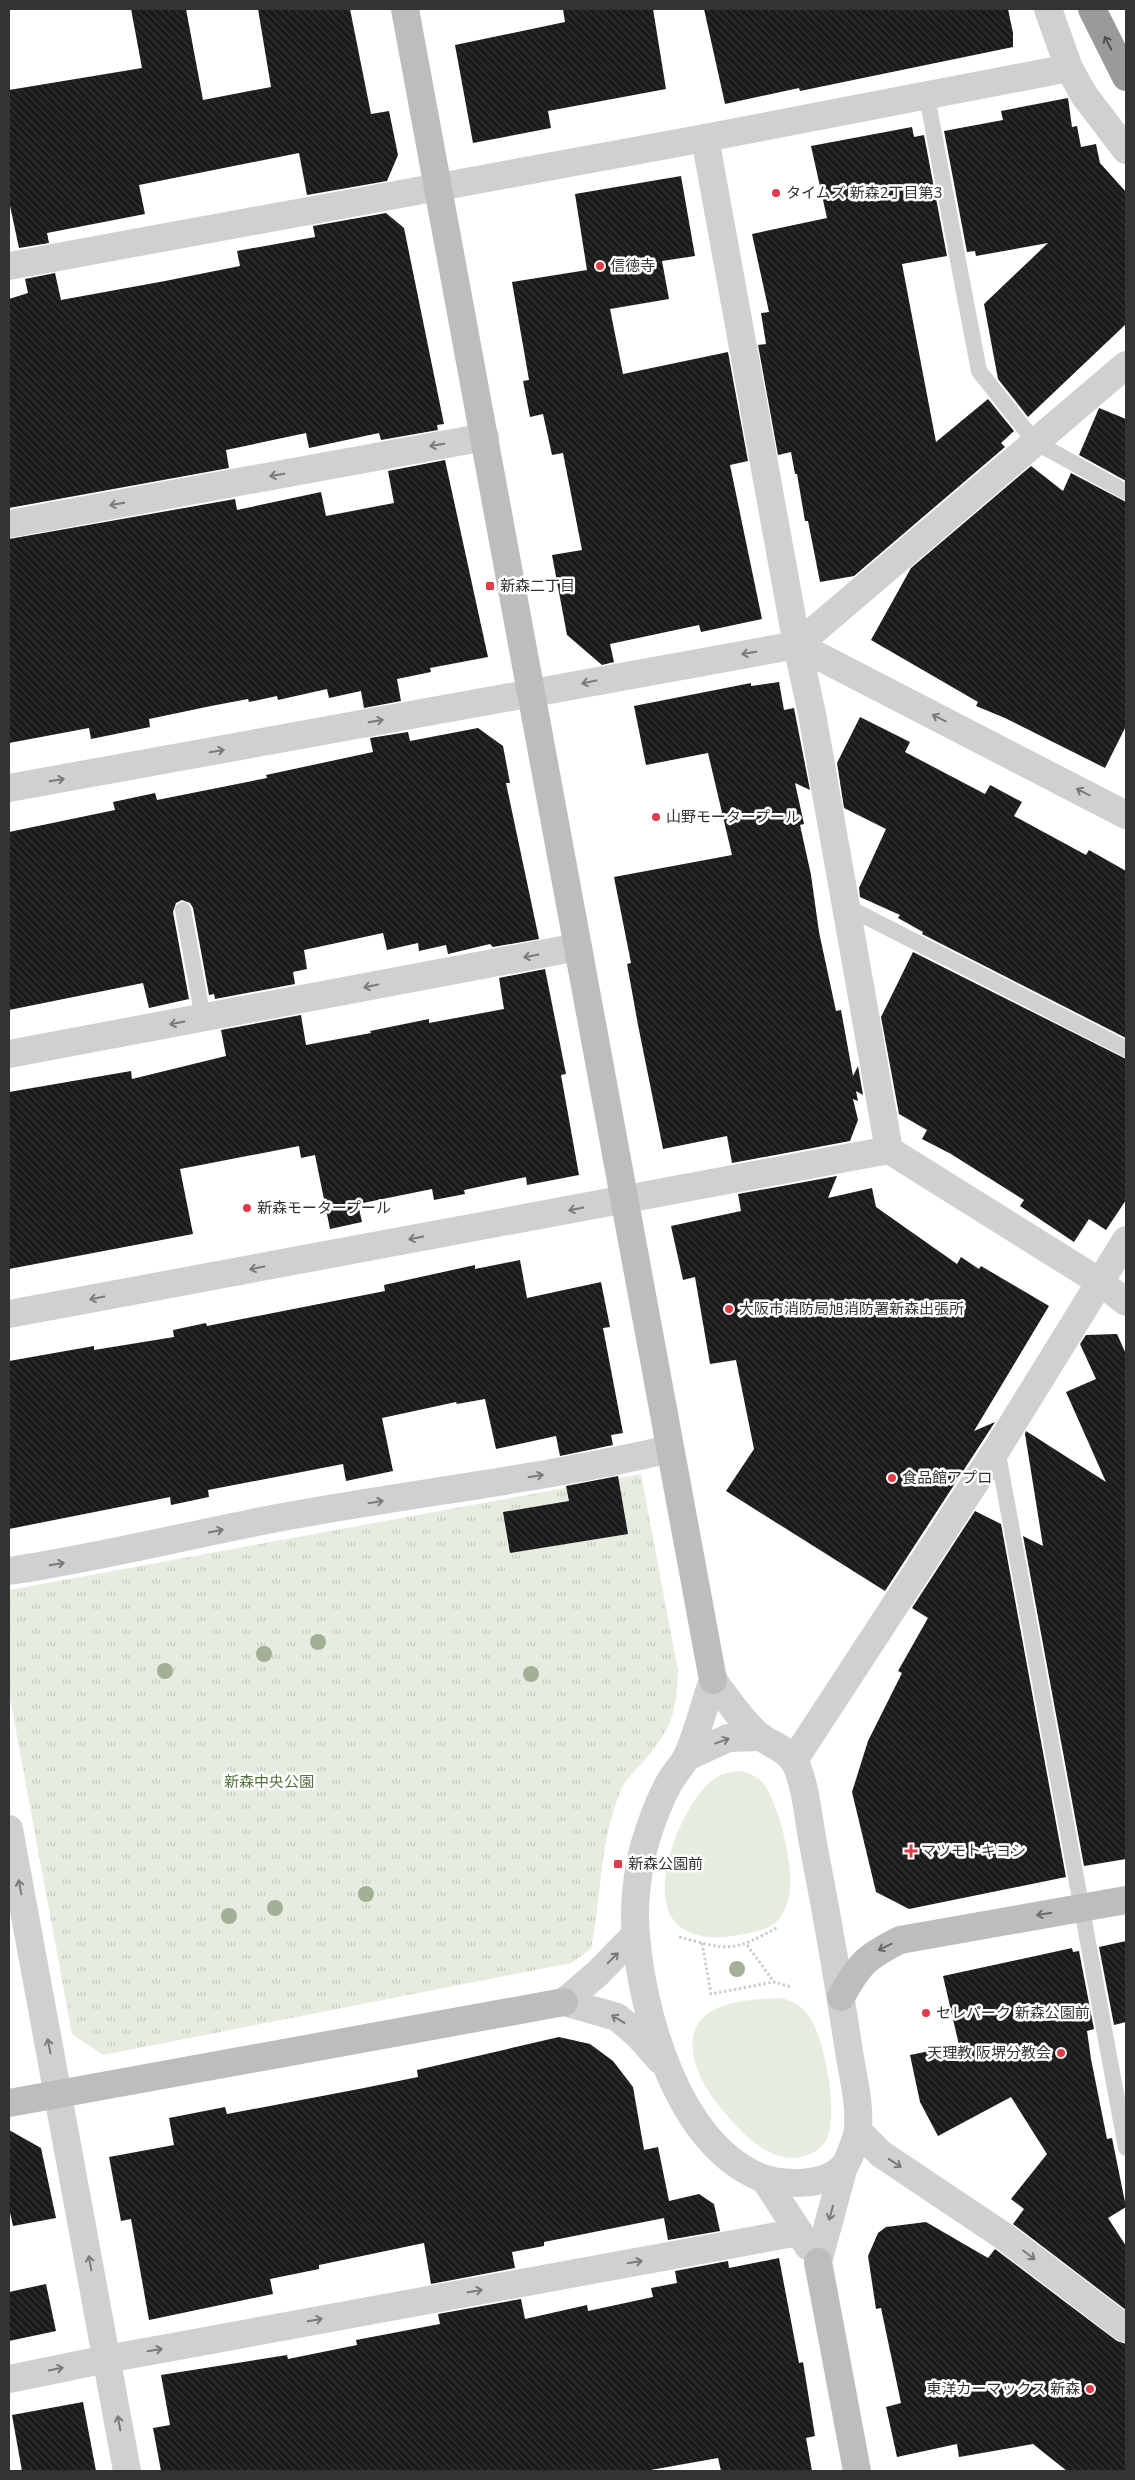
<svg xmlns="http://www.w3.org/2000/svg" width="1135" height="2480" viewBox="0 0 1135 2480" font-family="'Nunito Sans','Noto Sans JP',sans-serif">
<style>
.grass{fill:#e6ecdf}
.park{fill:url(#park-tufts)}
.building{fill:url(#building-back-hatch)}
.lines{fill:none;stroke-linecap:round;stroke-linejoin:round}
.path{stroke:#cdcdcd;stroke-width:3;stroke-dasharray:2.5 2.5;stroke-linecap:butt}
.lane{stroke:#d0d0d0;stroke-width:16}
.street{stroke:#d0d0d0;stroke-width:28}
.secondary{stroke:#bdbdbd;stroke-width:28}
.highway-bridge{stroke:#9a9a9a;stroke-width:28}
.tree{fill:#a2b095}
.oneway{stroke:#525252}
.oneway2{stroke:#7a7a7a}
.oneway3{stroke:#6a6a6a}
.poi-dot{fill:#e63946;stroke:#fff;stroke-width:2}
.labels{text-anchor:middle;stroke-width:5;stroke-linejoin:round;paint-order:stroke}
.poi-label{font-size:15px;fill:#333;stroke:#fff;text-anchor:start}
.park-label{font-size:15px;fill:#56703f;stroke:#fff}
</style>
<defs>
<pattern id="park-tufts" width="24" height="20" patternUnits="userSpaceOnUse" patternTransform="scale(1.25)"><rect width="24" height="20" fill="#e6ecdf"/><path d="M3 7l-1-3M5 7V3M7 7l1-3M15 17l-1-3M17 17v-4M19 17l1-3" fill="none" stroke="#c6cbc0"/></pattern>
<pattern id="building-back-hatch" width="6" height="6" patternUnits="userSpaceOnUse" patternTransform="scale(1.25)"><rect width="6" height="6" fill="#1a1a1a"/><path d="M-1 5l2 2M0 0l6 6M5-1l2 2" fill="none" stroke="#333"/></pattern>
</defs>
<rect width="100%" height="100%" fill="#fff"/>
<g class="grass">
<path d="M 739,1771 C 747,1772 754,1775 760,1780 C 778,1797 793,1864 790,1888 C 790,1898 785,1912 778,1920 C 769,1931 746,1934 732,1936 C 714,1939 693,1938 678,1925 C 645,1895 681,1809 708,1784 C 717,1775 728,1772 739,1771 Z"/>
<path d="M 781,1998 C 793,2001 801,2005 809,2016 C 825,2038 839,2116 826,2141 C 821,2148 813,2154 805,2156 C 768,2167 736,2127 716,2102 C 696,2077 676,2028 714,2010 C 734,2000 758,1999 781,1998 Z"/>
</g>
<path class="park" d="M 641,1474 L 678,1671 C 676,1715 672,1728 644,1761 C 637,1769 626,1778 622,1788 C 599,1839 602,1895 591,1949 L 571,1963 L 103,2055 L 72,2034 L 9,1693 L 9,1590 Z"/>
<g class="building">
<path d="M 131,9 L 186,9 L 203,100 L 271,87 L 258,9 L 350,9 L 371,114 L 389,111 L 398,155 L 387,181 L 307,195 L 299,153 L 139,185 L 145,214 L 47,233 L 49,243 L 19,248 L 9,201 L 9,90 L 142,68 Z"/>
<path d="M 563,9 L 653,9 L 666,89 L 548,111 L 551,128 L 473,143 L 455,45 L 565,22 Z"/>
<path d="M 704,9 L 1008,9 L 1013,33 L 1013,47 L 800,91 L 799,88 L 725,104 Z"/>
<path d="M 1068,98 L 1072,127 L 1077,126 L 1081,147 L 1096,144 L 1100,163 L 1126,192 L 1126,324 L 1028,417 L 998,379 L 984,304 L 1048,243 L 976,256 L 975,251 L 967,252 L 944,131 L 1003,120 L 1001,111 Z"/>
<path d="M 912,127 L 914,137 L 924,135 L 947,256 L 902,264 L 936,442 L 988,399 L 1014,431 L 1001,443 L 1005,447 L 854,576 L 820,582 L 808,521 L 805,521 L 797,474 L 795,474 L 791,452 L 778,455 L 758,345 L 766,344 L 761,313 L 769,312 L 752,234 L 827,218 L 811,146 Z"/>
<path d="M 681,176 L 695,256 L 662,261 L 669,299 L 610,309 L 623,374 L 728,352 L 748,461 L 730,465 L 762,619 L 701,632 L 699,625 L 610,644 L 614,662 L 602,665 L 567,635 L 552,555 L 582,550 L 563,453 L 552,455 L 543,414 L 530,417 L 523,381 L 529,380 L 512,282 L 587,270 L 575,194 Z"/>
<path d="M 386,213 L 404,228 L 444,424 L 437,425 L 438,430 L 381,440 L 379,433 L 309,448 L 306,433 L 226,450 L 229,468 L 9,508 L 9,299 L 28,293 L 25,279 L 55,273 L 61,300 L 165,281 L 240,266 L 237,251 L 315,237 L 313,226 Z"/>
<path d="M 1099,408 L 1126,419 L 1126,481 L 1079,455 Z"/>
<path d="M 445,460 L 488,657 L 430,668 L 431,672 L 397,679 L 401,701 L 364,708 L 361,691 L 329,698 L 327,689 L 278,700 L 277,696 L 249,702 L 248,699 L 211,706 L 149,719 L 150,727 L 91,739 L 89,728 L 9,743 L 9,539 L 235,499 L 237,510 L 321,492 L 326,516 L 394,503 L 388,471 Z"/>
<path d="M 1031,466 L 1063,491 L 1071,473 L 1126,502 L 1126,726 L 1105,768 L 1005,718 L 976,706 L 978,702 L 871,640 L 911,568 Z"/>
<path d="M 779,682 L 784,710 L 794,708 L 810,790 L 795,783 L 804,824 L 800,825 L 811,875 L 819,932 L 836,1011 L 841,1010 L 853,1076 L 858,1066 L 863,1095 L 856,1091 L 858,1101 L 853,1099 L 858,1120 L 850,1141 L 732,1163 L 727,1136 L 663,1149 L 638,1025 L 627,964 L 631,963 L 614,877 L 732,855 L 708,753 L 646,765 L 634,706 L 751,683 L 751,686 Z"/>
<path d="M 860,717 L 910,742 L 905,752 L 985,794 L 990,785 L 1022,802 L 1014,816 L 1086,855 L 1089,850 L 1126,871 L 1126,1038 L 922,934 L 923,932 L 898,918 L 900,915 L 860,897 L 859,888 L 886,829 L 844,808 L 837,763 Z"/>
<path d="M 478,728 L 503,746 L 510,783 L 506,783 L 539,939 L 493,947 L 490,944 L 448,954 L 446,945 L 419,951 L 418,943 L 387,950 L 383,933 L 304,950 L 307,969 L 293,972 L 295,984 L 215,999 L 214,994 L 209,995 L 193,908 L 190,903 L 182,900 L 176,903 L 173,912 L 189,999 L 149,1008 L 143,983 L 9,1010 L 9,832 L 115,810 L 113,802 L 155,793 L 157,800 L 267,778 L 266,775 L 373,752 L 370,738 L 408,732 L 410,741 Z"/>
<path d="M 913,952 L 1126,1059 L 1126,1200 L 1106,1230 L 1089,1219 L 1074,1242 L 1020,1206 L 1024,1200 L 951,1154 L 922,1139 L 927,1130 L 899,1114 L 881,1017 Z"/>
<path d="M 545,969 L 566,1074 L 561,1075 L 579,1175 L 527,1185 L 526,1177 L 464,1190 L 465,1194 L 434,1200 L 432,1189 L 358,1204 L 362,1222 L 330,1229 L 315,1155 L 301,1158 L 299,1146 L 180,1169 L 193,1234 L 9,1269 L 9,1092 L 131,1071 L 132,1079 L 226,1056 L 221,1030 L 301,1015 L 306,1045 L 371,1033 L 370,1031 L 429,1019 L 429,1023 L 504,1009 L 499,978 Z"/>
<path d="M 837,1176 L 828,1198 L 872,1188 L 876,1207 L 957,1264 L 961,1257 L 979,1269 L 981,1266 L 1049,1306 L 974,1431 L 995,1422 L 885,1591 L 726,1491 L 754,1449 L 736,1360 L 710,1364 L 695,1277 L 683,1280 L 671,1226 L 741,1211 L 738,1194 Z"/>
<path d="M 520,1260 L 527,1298 L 601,1282 L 610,1327 L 603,1328 L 623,1433 L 611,1435 L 613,1445 L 560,1456 L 556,1436 L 496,1449 L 485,1399 L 457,1404 L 456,1402 L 382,1418 L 393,1471 L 346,1481 L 343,1464 L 208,1490 L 209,1497 L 171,1505 L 170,1497 L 9,1529 L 9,1361 L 94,1346 L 94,1350 L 174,1337 L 173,1330 L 206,1323 L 207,1326 L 385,1291 L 384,1285 L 475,1265 L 475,1269 Z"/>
<path d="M 1117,1334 L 1126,1354 L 1126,1859 L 1084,1866 L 1023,1536 L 1043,1546 L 1025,1434 L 1026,1431 L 1106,1482 L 1066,1392 L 1096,1379 L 1080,1344 L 1086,1335 Z"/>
<path d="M 618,1476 L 628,1534 L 510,1553 L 503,1512 L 569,1501 L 566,1486 Z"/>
<path d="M 975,1511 L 1001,1524 L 1066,1877 L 909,1909 L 876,1892 L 852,1792 L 868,1741 L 902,1673 L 898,1671 L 928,1618 L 912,1608 Z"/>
<path d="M 1126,1941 L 1126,2022 L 1114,2025 L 1099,1947 Z"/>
<path d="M 1072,1948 L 1073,1952 L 1079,1951 L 1094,2029 L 1087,2031 L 1091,2059 L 1107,2139 L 1112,2138 L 1126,2207 L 1108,2218 L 1126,2246 L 1126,2310 L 1013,2224 L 1024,2209 L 1011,2199 L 1047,2154 L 1011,2097 L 938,2136 L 920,2102 L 910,2055 L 959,2045 L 943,1976 Z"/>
<path d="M 559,2037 L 590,2044 L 613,2061 L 633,2087 L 644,2150 L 658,2147 L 669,2201 L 699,2194 L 714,2204 L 720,2231 L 668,2240 L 664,2218 L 544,2242 L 544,2246 L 512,2252 L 515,2268 L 431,2284 L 424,2243 L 319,2265 L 319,2269 L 270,2279 L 273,2294 L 149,2320 L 131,2219 L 121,2221 L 109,2157 L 174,2145 L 169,2118 L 225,2107 L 227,2114 L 364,2088 L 418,2077 L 417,2070 Z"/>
<path d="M 9,2130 L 41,2148 L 56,2218 L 13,2226 L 9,2208 Z"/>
<path d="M 926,2222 L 988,2258 L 995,2249 L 1117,2341 L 1126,2344 L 1126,2471 L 1067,2471 L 1033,2444 L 959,2457 L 957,2444 L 897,2457 L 886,2407 L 901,2403 L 881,2308 L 876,2309 L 868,2256 L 878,2233 L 886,2227 Z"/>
<path d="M 779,2258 L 799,2363 L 803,2362 L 815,2436 L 806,2438 L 812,2471 L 721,2471 L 718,2458 L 645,2471 L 161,2471 L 153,2428 L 170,2425 L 161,2375 L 287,2355 L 288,2359 L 357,2345 L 356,2340 L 440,2324 L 438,2314 L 521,2299 L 525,2319 L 587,2305 L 588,2311 L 653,2297 L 651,2288 L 677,2283 L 675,2271 L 728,2261 L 729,2268 Z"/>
<path d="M 46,2284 L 56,2331 L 9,2341 L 9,2292 Z"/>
<path d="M 83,2402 L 96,2471 L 22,2471 L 12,2415 Z"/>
</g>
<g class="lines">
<g class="path">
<path d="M 679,1937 C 729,1950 732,1953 778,1927"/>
<path d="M 702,1943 L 711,1994 L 774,1982 L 791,1987"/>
<path d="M 747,1945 L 774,1982"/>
</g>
<g class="lane">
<path d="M 927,97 L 979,371 L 1035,442 L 1126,492"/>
<path d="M 847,907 L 1126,1049"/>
<path d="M 183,910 L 203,1018"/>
<path d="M 997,1449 L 1126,2148"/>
</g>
<g class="street">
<path d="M 1048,9 L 1069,68 L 1084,95 L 1126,150"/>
<path d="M 705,138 L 797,645 L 812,714 L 889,1150"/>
<path d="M 9,266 L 705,138 L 1069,68"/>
<path d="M 9,524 L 485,437"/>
<path d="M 797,645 L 1126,815"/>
<path d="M 9,788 L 797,645 L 1126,365"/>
<path d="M 9,1054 L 578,947"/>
<path d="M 9,1314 L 889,1150 L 1100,1282 L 1126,1302"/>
<path d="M 9,1571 C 97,1558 184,1536 272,1519 C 404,1494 538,1480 670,1449"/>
<path d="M 713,1680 C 727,1699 740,1719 758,1735 C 769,1744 788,1749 795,1763 C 806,1783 809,1825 814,1849 C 827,1916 839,1984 849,2052 C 853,2077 860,2103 858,2128 C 858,2135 848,2162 844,2166 C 825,2188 778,2186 755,2175 C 677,2138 643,2016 636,1936 C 633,1907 637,1872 645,1843 C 651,1823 659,1801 669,1783 C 674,1774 681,1767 686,1758 C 697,1737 704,1704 713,1680 Z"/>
<path d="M 687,1757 L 728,1738 L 761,1737"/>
<path d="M 794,1760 L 997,1449 L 1126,1240"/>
<path d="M 9,1829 L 127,2471"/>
<path d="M 564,2002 L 617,2017 L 638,2035 L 660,2060"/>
<path d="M 564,2002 L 598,1973 L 635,1935"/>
<path d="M 858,2131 L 881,2154 L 1002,2235 L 1126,2329"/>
<path d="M 765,2180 L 808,2246"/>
<path d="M 818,2262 L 844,2166"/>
<path d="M 9,2379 L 107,2359 L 799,2232"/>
</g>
<g class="secondary">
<path d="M 405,9 L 713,1680"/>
<path d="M 841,1997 C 859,1964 866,1957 900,1940 L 1126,1900"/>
<path d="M 9,2103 L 564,2002"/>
<path d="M 818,2262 L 857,2471"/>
</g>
<path class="highway-bridge" d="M 1092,9 L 1126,77"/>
</g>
<g class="tree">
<circle cx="318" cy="1642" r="8"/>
<circle cx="264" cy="1654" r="8"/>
<circle cx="165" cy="1671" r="8"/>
<circle cx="531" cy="1674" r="8"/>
<circle cx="366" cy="1894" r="8"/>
<circle cx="275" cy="1908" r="8"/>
<circle cx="229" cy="1916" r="8"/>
<circle cx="737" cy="1969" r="8"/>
</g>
<defs><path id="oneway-shaft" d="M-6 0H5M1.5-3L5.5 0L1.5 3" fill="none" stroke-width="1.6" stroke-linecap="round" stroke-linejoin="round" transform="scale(1.25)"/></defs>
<use class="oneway" href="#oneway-shaft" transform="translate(1108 43) rotate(-117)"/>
<g class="oneway2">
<use href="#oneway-shaft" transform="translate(437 445) rotate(170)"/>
<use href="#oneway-shaft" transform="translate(277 475) rotate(170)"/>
<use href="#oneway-shaft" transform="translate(117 504) rotate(170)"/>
<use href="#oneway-shaft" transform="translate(749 653) rotate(170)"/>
<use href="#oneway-shaft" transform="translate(589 682) rotate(169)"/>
<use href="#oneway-shaft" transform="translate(939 718) rotate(-153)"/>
<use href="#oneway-shaft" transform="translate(376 721) rotate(-10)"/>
<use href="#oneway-shaft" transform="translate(217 751) rotate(-10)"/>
<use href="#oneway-shaft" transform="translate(57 780) rotate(-10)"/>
<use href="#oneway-shaft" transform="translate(1083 792) rotate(-153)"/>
<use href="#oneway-shaft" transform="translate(531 956) rotate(169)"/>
<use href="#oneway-shaft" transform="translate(371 986) rotate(169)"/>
<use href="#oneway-shaft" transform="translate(177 1023) rotate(169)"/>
<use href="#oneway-shaft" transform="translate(576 1209) rotate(169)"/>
<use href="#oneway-shaft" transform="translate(416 1238) rotate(169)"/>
<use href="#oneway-shaft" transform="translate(257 1268) rotate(169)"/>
<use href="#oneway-shaft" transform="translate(97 1298) rotate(169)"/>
<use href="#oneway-shaft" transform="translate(536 1476) rotate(-9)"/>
<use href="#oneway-shaft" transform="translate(376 1502) rotate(-9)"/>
<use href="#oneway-shaft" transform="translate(216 1531) rotate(-12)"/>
<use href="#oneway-shaft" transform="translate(57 1564) rotate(-10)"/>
<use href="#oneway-shaft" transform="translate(722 1741) rotate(-20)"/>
<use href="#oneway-shaft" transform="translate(20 1887) rotate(-101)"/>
<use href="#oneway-shaft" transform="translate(613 1958) rotate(-45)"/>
<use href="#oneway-shaft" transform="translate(618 2019) rotate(-149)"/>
<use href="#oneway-shaft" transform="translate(49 2046) rotate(-101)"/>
<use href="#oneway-shaft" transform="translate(895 2163) rotate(33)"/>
<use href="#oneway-shaft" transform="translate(831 2213) rotate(105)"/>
<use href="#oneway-shaft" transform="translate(1029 2255) rotate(37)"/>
<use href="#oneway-shaft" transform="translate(635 2262) rotate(-10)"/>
<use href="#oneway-shaft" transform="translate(90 2263) rotate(-100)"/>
<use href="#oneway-shaft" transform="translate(475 2291) rotate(-10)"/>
<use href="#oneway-shaft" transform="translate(315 2320) rotate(-10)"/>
<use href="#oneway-shaft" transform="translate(155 2350) rotate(-10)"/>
<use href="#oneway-shaft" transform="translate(56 2369) rotate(-12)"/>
<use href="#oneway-shaft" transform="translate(119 2423) rotate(-100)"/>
</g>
<g class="oneway3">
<use href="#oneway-shaft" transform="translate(1044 1914) rotate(170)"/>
<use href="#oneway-shaft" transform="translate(885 1947) rotate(154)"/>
</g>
<g class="poi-dot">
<circle cx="776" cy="193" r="5"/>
<circle cx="600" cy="266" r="5"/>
<rect x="485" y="581" width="10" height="10" rx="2.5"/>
<circle cx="656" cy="817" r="5"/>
<circle cx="247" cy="1208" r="5"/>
<circle cx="729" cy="1309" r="5"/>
<circle cx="892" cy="1478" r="5"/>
<path d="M908.5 1843.5h5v5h5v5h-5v5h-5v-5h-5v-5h5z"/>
<rect x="613" y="1859" width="10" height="10" rx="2.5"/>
<circle cx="926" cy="2013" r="5"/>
<circle cx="1061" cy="2053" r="5"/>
<circle cx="1090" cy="2389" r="5"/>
</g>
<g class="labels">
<g class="poi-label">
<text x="786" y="198">タイムズ 新森2丁目第3</text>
<text x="610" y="271">信徳寺</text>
<text x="500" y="591">新森二丁目</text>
<text x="666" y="822">山野モータープール</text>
<text x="257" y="1213">新森モータープール</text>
<text x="739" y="1314">大阪市消防局旭消防署新森出張所</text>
<text x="902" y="1483">食品館アプロ</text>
<text x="921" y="1856">マツモトキヨシ</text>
<text x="628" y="1869">新森公園前</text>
<text x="936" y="2018">セレパーク 新森公園前</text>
<text x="1051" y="2058" text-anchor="end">天理教 阪堺分教会</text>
<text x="1080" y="2394" text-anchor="end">東洋カーマックス 新森</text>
</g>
<g class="park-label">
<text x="269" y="1787">新森中央公園</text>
</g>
</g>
<rect width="1135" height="2480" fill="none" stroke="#333333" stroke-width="20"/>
</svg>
